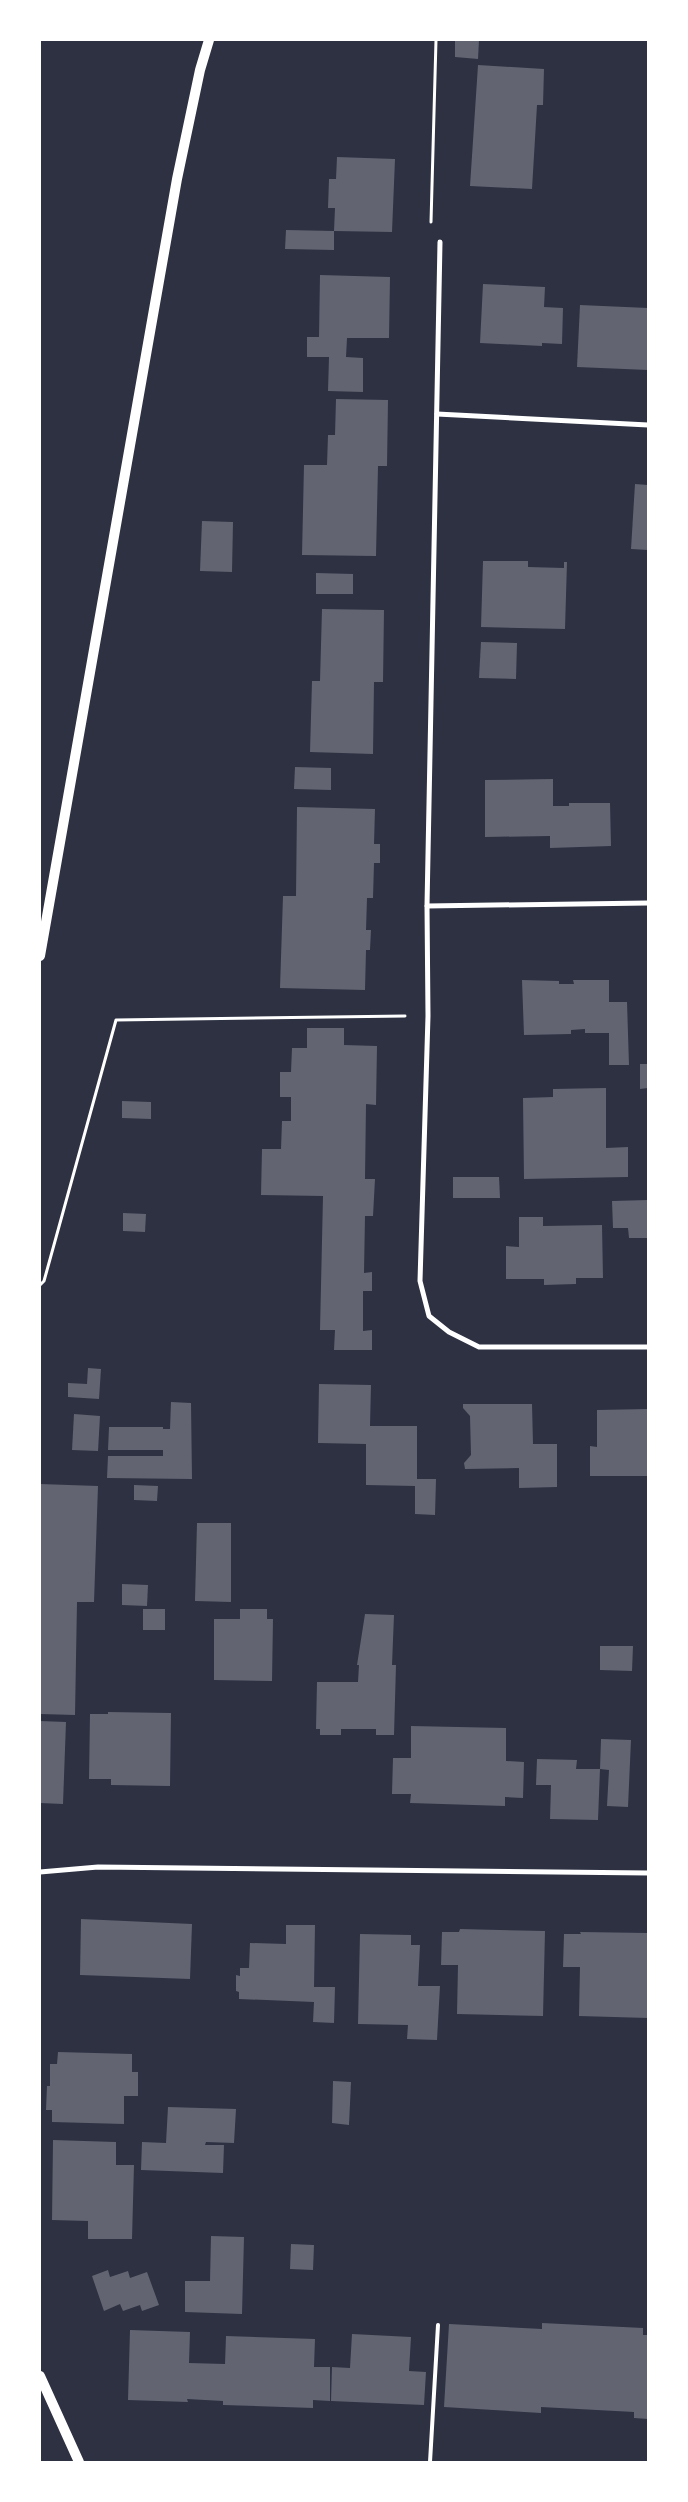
<svg xmlns="http://www.w3.org/2000/svg" width="688" height="2502" viewBox="0 0 688 2502" font-family="'Times New Roman',serif">
<style>
.building{fill:#626471}
.lines{fill:none;stroke-linecap:round;stroke-linejoin:round}
.path{stroke:#fff;stroke-width:3}
.service{stroke:#fff;stroke-width:4}
.minor{stroke:#fff;stroke-width:5}
.secondary{stroke:#fff;stroke-width:10}
</style>
<rect width="100%" height="100%" fill="#2d3142"/>
<g class="building">
<path d="M 455,40 L 479,40 L 478,59 L 455,57 Z"/>
<path d="M 478,65 L 544,69 L 543,105 L 537,105 L 532,189 L 470,186 Z"/>
<path d="M 337,157 L 395,159 L 392,232 L 334,231 L 335,208 L 328,208 L 329,179 L 336,179 Z"/>
<path d="M 286,230 L 334,231 L 334,250 L 285,249 Z"/>
<path d="M 320,275 L 390,277 L 389,338 L 347,338 L 346,357 L 363,358 L 363,392 L 328,391 L 329,357 L 307,357 L 307,337 L 319,337 Z"/>
<path d="M 483,284 L 545,287 L 544,307 L 563,308 L 562,344 L 542,343 L 542,346 L 480,343 Z"/>
<path d="M 580,305 L 648,308 L 648,370 L 577,367 Z"/>
<path d="M 336,399 L 388,400 L 387,466 L 378,466 L 376,556 L 302,555 L 304,465 L 327,465 L 328,435 L 335,435 Z"/>
<path d="M 635,484 L 648,485 L 648,550 L 631,549 Z"/>
<path d="M 202,521 L 233,522 L 232,572 L 200,571 Z"/>
<path d="M 483,561 L 528,561 L 528,567 L 564,568 L 564,562 L 567,562 L 565,629 L 481,627 Z"/>
<path d="M 316,573 L 353,574 L 353,594 L 316,594 Z"/>
<path d="M 322,609 L 384,610 L 383,682 L 374,682 L 373,754 L 310,752 L 312,681 L 320,681 Z"/>
<path d="M 481,642 L 517,643 L 516,679 L 479,678 Z"/>
<path d="M 295,767 L 331,768 L 331,790 L 294,789 Z"/>
<path d="M 553,779 L 553,806 L 569,806 L 569,803 L 610,803 L 611,846 L 550,848 L 550,836 L 485,837 L 485,780 Z"/>
<path d="M 297,807 L 375,809 L 374,844 L 380,844 L 380,863 L 374,863 L 373,898 L 367,898 L 366,930 L 371,930 L 370,950 L 366,950 L 365,990 L 280,988 L 283,896 L 296,896 Z"/>
<path d="M 522,980 L 559,981 L 559,984 L 574,984 L 573,980 L 609,980 L 609,1002 L 627,1002 L 629,1065 L 609,1065 L 609,1033 L 585,1033 L 585,1029 L 571,1030 L 571,1034 L 524,1035 Z"/>
<path d="M 307,1028 L 344,1028 L 344,1045 L 377,1046 L 376,1105 L 366,1104 L 365,1179 L 375,1179 L 373,1216 L 365,1216 L 364,1273 L 372,1272 L 372,1291 L 363,1291 L 363,1331 L 372,1330 L 372,1350 L 334,1350 L 335,1330 L 320,1330 L 323,1196 L 261,1195 L 262,1149 L 281,1149 L 282,1121 L 291,1121 L 291,1097 L 280,1097 L 280,1072 L 291,1072 L 292,1048 L 307,1048 Z"/>
<path d="M 640,1064 L 648,1064 L 648,1088 L 640,1089 Z"/>
<path d="M 606,1088 L 606,1148 L 628,1147 L 628,1177 L 524,1179 L 523,1098 L 553,1097 L 553,1089 Z"/>
<path d="M 122,1101 L 151,1102 L 151,1119 L 122,1118 Z"/>
<path d="M 453,1177 L 499,1177 L 500,1198 L 453,1198 Z"/>
<path d="M 648,1200 L 648,1238 L 629,1238 L 628,1228 L 613,1228 L 612,1201 Z"/>
<path d="M 123,1213 L 146,1214 L 145,1232 L 123,1231 Z"/>
<path d="M 519,1217 L 543,1217 L 543,1226 L 602,1225 L 603,1278 L 576,1278 L 576,1284 L 544,1285 L 544,1279 L 506,1279 L 506,1246 L 519,1247 Z"/>
<path d="M 88,1368 L 101,1369 L 99,1399 L 68,1397 L 68,1383 L 87,1384 Z"/>
<path d="M 319,1384 L 371,1385 L 370,1426 L 417,1426 L 417,1479 L 436,1479 L 435,1515 L 415,1514 L 415,1486 L 366,1485 L 366,1444 L 318,1443 Z"/>
<path d="M 171,1402 L 191,1403 L 192,1479 L 107,1478 L 108,1456 L 163,1456 L 163,1450 L 108,1450 L 109,1427 L 163,1427 L 163,1429 L 170,1429 Z"/>
<path d="M 463,1404 L 532,1404 L 533,1444 L 557,1444 L 557,1487 L 519,1488 L 519,1468 L 465,1469 L 464,1463 L 471,1455 L 470,1416 L 463,1408 Z"/>
<path d="M 648,1409 L 648,1476 L 590,1476 L 590,1446 L 597,1447 L 597,1410 Z"/>
<path d="M 74,1414 L 100,1416 L 98,1451 L 72,1450 Z"/>
<path d="M 40,1484 L 98,1486 L 94,1602 L 77,1602 L 75,1715 L 40,1714 Z"/>
<path d="M 134,1485 L 158,1486 L 157,1501 L 134,1500 Z"/>
<path d="M 197,1523 L 231,1523 L 231,1602 L 195,1601 Z"/>
<path d="M 122,1584 L 148,1585 L 147,1606 L 122,1605 Z"/>
<rect x="143" y="1609" width="22" height="21"/>
<path d="M 240,1609 L 267,1609 L 267,1619 L 273,1619 L 272,1681 L 214,1680 L 214,1619 L 240,1619 Z"/>
<path d="M 365,1614 L 394,1615 L 392,1665 L 396,1665 L 394,1735 L 376,1735 L 376,1729 L 341,1729 L 341,1735 L 320,1735 L 320,1729 L 316,1729 L 317,1682 L 358,1682 L 359,1665 L 357,1665 Z"/>
<path d="M 600,1646 L 633,1646 L 632,1671 L 600,1670 Z"/>
<path d="M 108,1712 L 171,1713 L 170,1786 L 111,1785 L 111,1779 L 89,1779 L 90,1714 L 108,1714 Z"/>
<path d="M 40,1721 L 66,1722 L 63,1804 L 40,1803 Z"/>
<path d="M 411,1726 L 506,1728 L 506,1761 L 524,1762 L 523,1798 L 505,1797 L 505,1806 L 410,1803 L 411,1794 L 392,1794 L 393,1758 L 411,1758 Z"/>
<path d="M 601,1739 L 631,1740 L 628,1807 L 607,1806 L 609,1770 L 600,1769 Z"/>
<path d="M 537,1759 L 577,1760 L 576,1769 L 600,1769 L 598,1820 L 550,1819 L 551,1785 L 536,1785 Z"/>
<path d="M 81,1919 L 192,1924 L 190,1979 L 80,1975 Z"/>
<path d="M 286,1925 L 315,1925 L 314,1987 L 335,1987 L 334,2023 L 313,2022 L 314,2002 L 239,1999 L 239,1992 L 236,1991 L 236,1975 L 240,1976 L 240,1968 L 249,1968 L 250,1943 L 286,1944 Z"/>
<path d="M 460,1929 L 545,1931 L 543,2016 L 457,2014 L 458,1965 L 441,1965 L 442,1932 L 459,1932 Z"/>
<path d="M 580,1932 L 648,1933 L 648,2018 L 579,2016 L 580,1967 L 563,1967 L 564,1934 L 581,1934 Z"/>
<path d="M 360,1934 L 411,1935 L 411,1945 L 420,1945 L 418,1986 L 440,1986 L 437,2040 L 407,2039 L 408,2025 L 358,2024 Z"/>
<path d="M 58,2052 L 132,2054 L 132,2072 L 138,2072 L 138,2096 L 124,2096 L 124,2124 L 52,2122 L 52,2110 L 46,2110 L 47,2086 L 50,2086 L 50,2064 L 57,2064 Z"/>
<path d="M 333,2081 L 351,2082 L 349,2125 L 332,2123 Z"/>
<path d="M 168,2107 L 236,2109 L 234,2143 L 206,2142 L 205,2145 L 224,2145 L 223,2173 L 141,2170 L 142,2142 L 166,2143 Z"/>
<path d="M 53,2140 L 116,2142 L 116,2165 L 134,2165 L 132,2239 L 88,2239 L 88,2221 L 52,2220 Z"/>
<path d="M 211,2236 L 244,2237 L 242,2314 L 185,2312 L 185,2281 L 210,2281 Z"/>
<path d="M 291,2244 L 314,2245 L 313,2270 L 290,2269 Z"/>
<path d="M 108,2270 L 110,2277 L 128,2271 L 130,2278 L 147,2272 L 159,2305 L 142,2311 L 140,2305 L 123,2311 L 120,2304 L 104,2311 L 92,2276 Z"/>
<path d="M 542,2323 L 643,2328 L 643,2335 L 648,2335 L 648,2419 L 634,2418 L 634,2412 L 541,2407 L 541,2413 L 444,2407 L 449,2324 L 542,2329 Z"/>
<path d="M 130,2330 L 190,2332 L 189,2363 L 225,2364 L 226,2336 L 315,2339 L 314,2367 L 330,2367 L 330,2401 L 313,2400 L 313,2408 L 223,2405 L 223,2401 L 187,2399 L 188,2402 L 128,2400 Z"/>
<path d="M 352,2334 L 411,2337 L 409,2371 L 426,2372 L 424,2405 L 331,2401 L 332,2367 L 350,2368 Z"/>
</g>
<g class="lines">
<g class="path">
<path d="M 431,222 L 436,40"/>
<path d="M 40,1285 L 44,1281 L 116,1020 L 405,1016"/>
</g>
<path class="service" d="M 430,2462 L 438,2325"/>
<g class="minor">
<path d="M 440,242 L 427,906 L 428,1016 L 420,1281 L 429,1316 L 449,1332 L 479,1347 L 648,1347"/>
<path d="M 437,414 L 648,425"/>
<path d="M 427,906 L 648,903"/>
<path d="M 40,1872 L 98,1867 L 648,1873"/>
</g>
<g class="secondary">
<path d="M 40,956 L 177,179 L 200,70 L 209,40"/>
<path d="M 40,2376 L 79,2462"/>
</g>
</g>
<rect width="688" height="2502" fill="none" stroke="#ffffff" stroke-width="82"/>
</svg>
